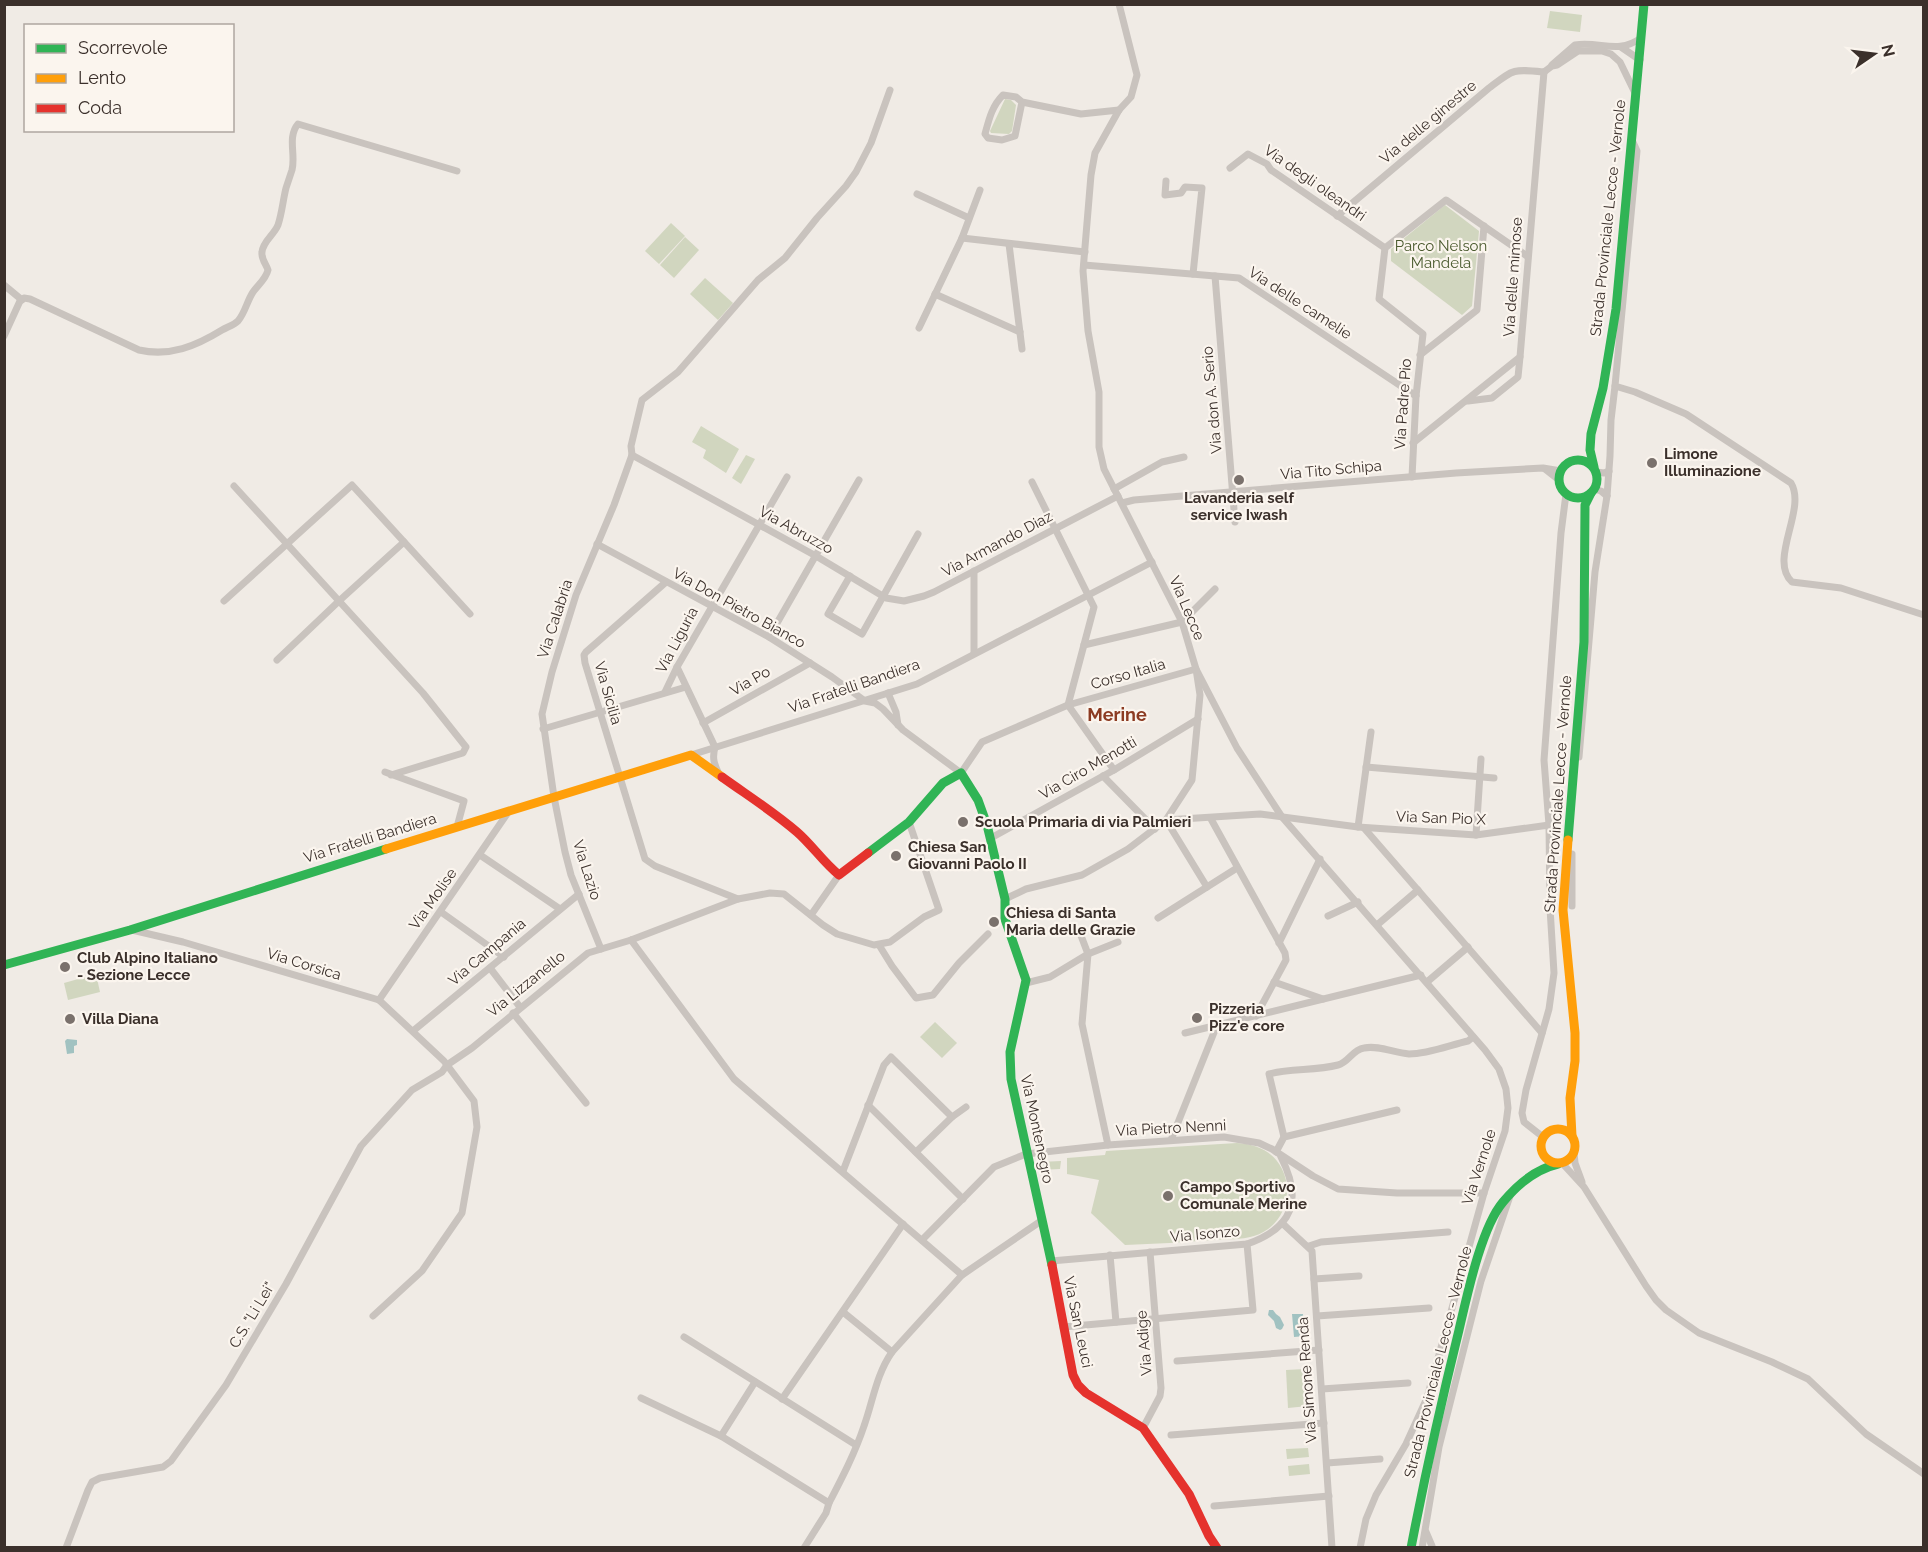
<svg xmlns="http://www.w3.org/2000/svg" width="1928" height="1552" viewBox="0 0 1928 1552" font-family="Raleway,sans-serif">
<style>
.green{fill:#d1d6bf}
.water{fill:#a1c2c1}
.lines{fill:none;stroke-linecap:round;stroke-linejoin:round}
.street{stroke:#c9c3be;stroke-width:7}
.fast{stroke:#30b455;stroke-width:9}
.slow{stroke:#ff9f0a;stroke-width:9}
.jam{stroke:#e5322d;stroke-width:9}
.poi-dot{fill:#7a716c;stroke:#fbf5ee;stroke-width:2}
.labels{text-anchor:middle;stroke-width:4.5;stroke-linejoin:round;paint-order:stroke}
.street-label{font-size:15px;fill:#3b302b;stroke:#fbf5ee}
.park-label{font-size:15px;fill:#4a5a2e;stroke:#fbf5ee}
.poi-label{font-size:15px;font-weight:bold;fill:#3b302b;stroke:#fbf5ee;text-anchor:start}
.quarter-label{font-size:18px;font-weight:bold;fill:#8c3b22;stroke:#fbf5ee}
</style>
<rect width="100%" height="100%" fill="#f0ebe5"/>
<g class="green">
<path d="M 1550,11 L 1582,15 L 1580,32 L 1547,28 Z"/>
<path d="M 1005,99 L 1011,100 L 1016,105 L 1012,131 L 1009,134 L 991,133 L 990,131 Z"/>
<path d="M 1445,205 L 1479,231 L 1472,306 L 1462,315 L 1391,261 L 1391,249 Z"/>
<path d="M 671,223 L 685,236 L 659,264 L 645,251 Z"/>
<path d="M 685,237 L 699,250 L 674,278 L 660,265 Z"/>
<path d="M 705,278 L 733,303 L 718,320 L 690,294 Z"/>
<path d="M 701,426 L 739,449 L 726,473 L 703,458 L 706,450 L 692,442 Z"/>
<path d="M 746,455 L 755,459 L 741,484 L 732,478 Z"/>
<path d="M 96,974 L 100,992 L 68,1000 L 64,983 Z"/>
<path d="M 935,1022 L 957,1043 L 942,1058 L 920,1037 Z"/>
<path d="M 1237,1143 C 1256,1144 1273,1151 1282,1169 C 1295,1195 1282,1228 1254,1236 C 1241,1240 1226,1239 1213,1240 C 1184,1242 1155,1244 1125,1245 L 1091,1213 L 1099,1180 L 1067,1174 L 1067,1158 L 1105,1155 L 1106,1151 Z"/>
<path d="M 1061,1161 L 1060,1169 L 1040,1170 L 1040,1162 Z"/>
<path d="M 1305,1369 L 1308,1406 L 1288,1408 L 1286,1370 Z"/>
<path d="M 1308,1448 L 1309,1457 L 1287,1459 L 1286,1449 Z"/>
<path d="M 1309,1464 L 1310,1474 L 1289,1476 L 1288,1466 Z"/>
</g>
<g class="water">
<path d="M 67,1039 L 77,1040 L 77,1045 L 74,1046 L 74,1053 L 67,1054 L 65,1041 Z"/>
<path d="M 1269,1310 L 1273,1310 L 1276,1314 L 1280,1317 L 1284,1325 L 1282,1329 L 1280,1330 L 1276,1328 L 1274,1321 L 1268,1315 Z"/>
<path d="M 1292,1314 L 1303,1314 L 1305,1336 L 1294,1337 Z"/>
</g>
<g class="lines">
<g class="street">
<path d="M 1621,47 L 1640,60"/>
<path d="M 1552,65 L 1575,45 C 1601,41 1617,55 1641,38"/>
<path d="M 1544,72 L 1552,66 L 1557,65 L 1578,51 L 1602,51 L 1611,54 L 1620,62 L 1636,95"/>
<path d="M 1022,102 L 1016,97 L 1003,95 C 992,106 989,119 985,134 L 988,138 L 1002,140 L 1015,136 L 1022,102 L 1081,114 L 1119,110"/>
<path d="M 1632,140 L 1637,151 L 1615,386 L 1635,392 L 1686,414 L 1791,483 C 1807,509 1768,560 1792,582 L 1841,588 L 1924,615"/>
<path d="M 1230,168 L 1248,154 L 1267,164 L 1271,170 L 1385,248"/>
<path d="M 1166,181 L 1165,195 L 1181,193 L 1185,187 L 1202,188 L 1193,274"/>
<path d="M 917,194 L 969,218"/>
<path d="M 1337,216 L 1489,88 C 1514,69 1512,69 1544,72"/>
<path d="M 962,238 L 1085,252"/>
<path d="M 1009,244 L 1022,349"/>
<path d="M 1084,265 L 1239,278 L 1416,396"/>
<path d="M 1215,276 L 1235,522"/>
<path d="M 4,285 L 22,300"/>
<path d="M 935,294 L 1020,332"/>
<path d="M 919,328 L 962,238 L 980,190"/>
<path d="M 4,336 L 20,301 L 24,298 L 30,299 L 139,350 C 170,357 196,346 222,330 C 227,327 234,325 238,321 C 245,313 247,301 253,292 C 258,285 266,279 268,270 C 266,264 261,259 262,252 C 263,241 274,235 278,225 C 282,213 283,200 286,188 C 288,182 290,176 292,170 C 296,155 287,137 298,124 L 457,171"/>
<path d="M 1420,355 L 1477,310 L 1484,226"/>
<path d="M 1468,401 L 1492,398 L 1518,377 L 1520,357"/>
<path d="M 1413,443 L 1520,357 L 1544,72"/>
<path d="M 632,455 L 816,556 L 886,598 L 904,601 L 924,596 L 934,592 L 1118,496"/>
<path d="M 1545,469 L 1559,480"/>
<path d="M 1597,472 L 1604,473 L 1609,471"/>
<path d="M 1412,477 L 1416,396 L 1423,334 L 1379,299 L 1385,248 L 1446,200 L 1527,256"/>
<path d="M 1032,482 L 1094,607 L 1068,705 L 1114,770"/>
<path d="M 234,486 L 423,693 L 466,747 L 463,753 L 391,775"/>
<path d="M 1114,489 L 1162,462 L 1184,457"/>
<path d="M 1594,489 L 1601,491 L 1607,496"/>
<path d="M 1122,503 L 1134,500 L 1456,473 L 1543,468 L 1561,471"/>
<path d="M 597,544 L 769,637 L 832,677 L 865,701 L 875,703 L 883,709 L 903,730 L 961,773 L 982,742 L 1068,705 L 1196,669 L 1237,748 L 1282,817 L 1485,1050 L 1499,1069 L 1506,1089 L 1508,1108 L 1505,1131 L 1484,1193 L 1427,1398 L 1406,1444 L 1376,1495 L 1366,1519 L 1360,1548"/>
<path d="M 850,576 L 828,614 L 862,634 L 918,534"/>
<path d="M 666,582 L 586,652 L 584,655 L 585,663 L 645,859 L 655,866 L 738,899"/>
<path d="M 224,601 L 352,485 L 470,614"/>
<path d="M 769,637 L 859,480"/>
<path d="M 1084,645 L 1182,622 L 1215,589"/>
<path d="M 974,653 L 974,571"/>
<path d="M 277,660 L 339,601 L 404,542"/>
<path d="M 677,667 L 715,747 C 712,758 714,764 719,774"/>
<path d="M 665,692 L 677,667 L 787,477"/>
<path d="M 888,693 L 896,712 L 898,725"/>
<path d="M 703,723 L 810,663"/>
<path d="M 543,729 L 686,687"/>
<path d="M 691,755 L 917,684 L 1152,562"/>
<path d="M 1579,757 L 1595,572 L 1607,496 L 1610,456 L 1611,420 L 1615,386"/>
<path d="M 1366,767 L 1494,778"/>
<path d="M 385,772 L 464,801 L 457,827"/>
<path d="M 1103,776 L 1155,829"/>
<path d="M 1211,819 L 1285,953 L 1286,960 L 1256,1016"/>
<path d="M 1549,825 L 1544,760 L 1561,533 L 1566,494"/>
<path d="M 1358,827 L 1371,732"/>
<path d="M 1364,828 L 1542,1033"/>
<path d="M 1476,835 L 1481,759"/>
<path d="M 991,838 L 1114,770 L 1198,719"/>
<path d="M 1572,854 L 1572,906"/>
<path d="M 480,855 L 560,909"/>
<path d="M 1207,887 L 1166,820 L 1260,814 L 1358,827 L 1476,835 L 1549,825 L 1550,908 L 1554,973 L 1549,1009 L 1526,1090 L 1522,1113 L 1524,1122 L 1543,1137"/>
<path d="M 1005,899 L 1026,889 L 1082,875 L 1128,849 L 1166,820 L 1192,780 L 1200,695 L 1196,669 L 1182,622 L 1104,469 L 1099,447 L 1099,392 L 1088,331 L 1083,271 L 1091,175 L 1095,153 L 1119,110 L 1131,97 L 1137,75 L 1119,4"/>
<path d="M 441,912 L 504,957"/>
<path d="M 811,915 L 839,875"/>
<path d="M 1328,916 L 1358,902"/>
<path d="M 1158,918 L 1237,868"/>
<path d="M 1377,925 L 1418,890"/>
<path d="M 132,930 L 183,942 L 379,1000 L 444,1061 L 474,1101 L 477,1127 L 462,1213 L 422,1271 L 373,1316"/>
<path d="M 1080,933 L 1088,954 L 1082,1024 L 1108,1145"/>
<path d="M 631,940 L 734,1079 L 962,1275 L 1041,1221"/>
<path d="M 1279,943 L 1320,859"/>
<path d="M 879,945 L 892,966 L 916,998 L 933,995 L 959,963 L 988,934"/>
<path d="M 601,949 L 571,875 L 565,852 L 554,797 L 542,714 L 552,672 L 576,595 L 614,505 L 632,455 L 631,446 L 642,400 L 678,372 L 758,280 L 785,258 L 817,218 L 846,186 L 856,172 L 871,143 L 890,90"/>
<path d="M 490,968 L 520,1007"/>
<path d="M 1274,982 L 1323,999"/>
<path d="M 1427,982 L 1468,947"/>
<path d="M 1026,983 L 1050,977 L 1088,954 L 1118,942"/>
<path d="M 379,1000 L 509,811"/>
<path d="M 513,1013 L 586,1103"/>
<path d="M 413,1031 L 579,894"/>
<path d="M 1185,1033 L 1421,975"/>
<path d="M 868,1105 L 963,1199"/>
<path d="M 1284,1137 L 1269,1074 C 1291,1068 1315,1071 1338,1065 C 1349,1062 1352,1050 1364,1048 C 1379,1045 1394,1053 1409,1054 C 1429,1054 1450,1045 1468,1041 L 1473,1037"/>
<path d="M 1171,1140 L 1217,1025"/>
<path d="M 916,1152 L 952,1117"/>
<path d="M 1276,1152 L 1284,1137 L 1397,1110"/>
<path d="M 1574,1152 L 1575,1163 L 1582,1182"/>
<path d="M 1562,1163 L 1584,1187 L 1646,1286 L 1656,1300 L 1666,1310 L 1699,1333 L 1772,1362 L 1808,1379 L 1866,1434 L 1924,1474"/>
<path d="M 843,1171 L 884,1065 L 891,1057 L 952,1117 L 966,1107"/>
<path d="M 1282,1223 L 1312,1251 L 1332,1548"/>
<path d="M 922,1240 L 994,1167 L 1026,1154 L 1108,1145 L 1224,1137 L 1259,1143 L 1272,1149 L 1313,1176 L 1338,1189 L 1397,1193 L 1484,1193"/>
<path d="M 1309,1246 L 1321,1242 L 1448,1232"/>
<path d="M 1110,1255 L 1116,1322"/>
<path d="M 1051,1261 L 1247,1244 C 1293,1228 1303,1200 1281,1157"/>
<path d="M 1314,1279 L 1359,1276"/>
<path d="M 843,1312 L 892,1352"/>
<path d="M 1317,1316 L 1429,1308"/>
<path d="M 1063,1327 L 1253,1310 L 1247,1244"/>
<path d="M 684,1337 L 856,1445"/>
<path d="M 1177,1361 L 1319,1350"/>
<path d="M 1322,1389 L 1408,1383"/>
<path d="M 641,1398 L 721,1436 L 829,1503 C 842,1478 855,1453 864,1426 C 873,1401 876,1375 892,1352 L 962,1275"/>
<path d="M 782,1399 L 903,1224"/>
<path d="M 1143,1428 L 1160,1396 L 1161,1388 L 1150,1252"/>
<path d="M 1171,1435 L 1324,1423"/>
<path d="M 721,1436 L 755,1382"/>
<path d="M 1327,1463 L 1380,1459"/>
<path d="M 1214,1506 L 1329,1496"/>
<path d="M 1426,1532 L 1432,1546"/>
<path d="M 66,1548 L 88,1490 L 92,1482 L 100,1478 L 163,1467 L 171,1461 L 226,1385 L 286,1284 L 361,1146 L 412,1090 L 442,1072 L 447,1065 L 472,1048 L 588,953 L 631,940 L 738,899 L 770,893 L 784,894 L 823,925 L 837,934 L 874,945 L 890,942 L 924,917 L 939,910 L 909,822"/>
<path d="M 804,1548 L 826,1513 L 829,1503"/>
<path d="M 1422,1548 L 1439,1447 L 1481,1281 L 1510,1196"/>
</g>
<g class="fast">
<circle cx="1578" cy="479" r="19"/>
<path d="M 1594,467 L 1590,450 L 1591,434 L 1603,388 L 1616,309 L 1644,4"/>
<path d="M 1568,840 L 1584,642 L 1585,505 L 1591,493"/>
<path d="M 868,853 L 909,822 L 943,783 L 961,773 L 978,800 L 987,825 L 1005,899 L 1005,919 L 1026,980 L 1010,1052 L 1011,1079 L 1052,1265"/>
<path d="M 4,965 L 130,930 L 386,849"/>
<path d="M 1411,1548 C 1425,1475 1441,1403 1459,1330 C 1467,1296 1481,1228 1503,1202 C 1517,1185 1536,1169 1558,1164"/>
</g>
<g class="slow">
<path d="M 1568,840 L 1563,910 L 1575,1033 L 1575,1061 L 1570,1098 L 1572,1136"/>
<path d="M 386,849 L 691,755 L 722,777"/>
<circle cx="1558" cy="1146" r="17"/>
</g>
<g class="jam">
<path d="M 722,777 C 747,795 774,812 797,832 C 812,845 823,862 839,875 L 868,853"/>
<path d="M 1052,1265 L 1073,1375 L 1078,1385 L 1086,1393 L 1143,1428 L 1189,1494 L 1209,1536 L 1217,1548"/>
</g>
</g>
<g class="poi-dot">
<circle cx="1652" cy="463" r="6"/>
<circle cx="1239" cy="480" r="6"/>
<circle cx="963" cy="822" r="6"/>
<circle cx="896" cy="856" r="6"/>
<circle cx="994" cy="922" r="6"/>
<circle cx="65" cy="967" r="6"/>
<circle cx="1197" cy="1018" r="6"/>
<circle cx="70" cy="1019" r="6"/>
<circle cx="1168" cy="1196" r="6"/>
</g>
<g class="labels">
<g class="street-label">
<text transform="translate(1428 122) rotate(-40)" y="5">Via delle ginestre</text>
<text transform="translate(1315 183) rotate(35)" y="5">Via degli oleandri</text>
<text transform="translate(1608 218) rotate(-84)" y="5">Strada Provinciale Lecce - Vernole</text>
<text transform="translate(1513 277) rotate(-86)" y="5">Via delle mimose</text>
<text transform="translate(1300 303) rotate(33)" y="5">Via delle camelie</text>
<text transform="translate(1212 400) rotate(-95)" y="5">Via don A. Serio</text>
<text transform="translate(1403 404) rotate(-86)" y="5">Via Padre Pio</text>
<text transform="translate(1331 470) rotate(-5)" y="5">Via Tito Schipa</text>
<text transform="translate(796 530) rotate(29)" y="5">Via Abruzzo</text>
<text transform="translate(997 544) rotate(-28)" y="5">Via Armando Diaz</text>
<text transform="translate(739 608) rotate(29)" y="5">Via Don Pietro Bianco</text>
<text transform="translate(1187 608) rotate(67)" y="5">Via Lecce</text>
<text transform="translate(555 619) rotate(-72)" y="5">Via Calabria</text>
<text transform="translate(677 640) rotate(-62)" y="5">Via Liguria</text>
<text transform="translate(1128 674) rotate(-16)" y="5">Corso Italia</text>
<text transform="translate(750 681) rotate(-30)" y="5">Via Po</text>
<text transform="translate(854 686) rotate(-19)" y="5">Via Fratelli Bandiera</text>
<text transform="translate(608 693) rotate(74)" y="5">Via Sicilia</text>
<text transform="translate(1088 768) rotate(-30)" y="5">Via Ciro Menotti</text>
<text transform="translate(1558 794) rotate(-86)" y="5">Strada Provinciale Lecce - Vernole</text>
<text transform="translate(1441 818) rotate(2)" y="5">Via San Pio X</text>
<text transform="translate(370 838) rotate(-17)" y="5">Via Fratelli Bandiera</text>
<text transform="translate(587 870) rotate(72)" y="5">Via Lazio</text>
<text transform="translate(433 899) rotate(-55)" y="5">Via Molise</text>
<text transform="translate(487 952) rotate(-40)" y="5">Via Campania</text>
<text transform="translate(304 964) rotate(17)" y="5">Via Corsica</text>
<text transform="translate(526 984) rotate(-39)" y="5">Via Lizzanello</text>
<text transform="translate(1171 1128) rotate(-3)" y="5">Via Pietro Nenni</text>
<text transform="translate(1037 1129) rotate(78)" y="5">Via Montenegro</text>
<text transform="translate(1479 1167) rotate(-72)" y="5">Via Vernole</text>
<text transform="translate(1205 1234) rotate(-5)" y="5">Via Isonzo</text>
<text transform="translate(252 1315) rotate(-59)" y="5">C.S. "Li Lei"</text>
<text transform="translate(1078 1322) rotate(78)" y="5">Via San Leuci</text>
<text transform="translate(1144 1343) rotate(-95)" y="5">Via Adige</text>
<text transform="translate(1438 1362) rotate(-76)" y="5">Strada Provinciale Lecce - Vernole</text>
<text transform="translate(1307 1380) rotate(-94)" y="5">Via Simone Renda</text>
</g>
<g class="park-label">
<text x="1441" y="251">Parco Nelson<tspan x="1441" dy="17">Mandela</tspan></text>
</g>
<g class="poi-label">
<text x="1664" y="459">Limone<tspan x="1664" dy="17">Illuminazione</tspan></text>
<text x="1239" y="503" text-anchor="middle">Lavanderia self<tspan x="1239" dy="17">service Iwash</tspan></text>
<text x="975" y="827">Scuola Primaria di via Palmieri</text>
<text x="908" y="852">Chiesa San<tspan x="908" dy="17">Giovanni Paolo II</tspan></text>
<text x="1006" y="918">Chiesa di Santa<tspan x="1006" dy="17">Maria delle Grazie</tspan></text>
<text x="77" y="963">Club Alpino Italiano<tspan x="77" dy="17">- Sezione Lecce</tspan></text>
<text x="1209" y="1014">Pizzeria<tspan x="1209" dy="17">Pizz'e core</tspan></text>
<text x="82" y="1024">Villa Diana</text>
<text x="1180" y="1192">Campo Sportivo<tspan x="1180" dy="17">Comunale Merine</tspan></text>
</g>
<g class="quarter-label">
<text x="1117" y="721">Merine</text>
</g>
</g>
<rect width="1928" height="1552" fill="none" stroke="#3b302b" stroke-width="12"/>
<rect x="24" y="24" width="210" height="108" fill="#fbf5ee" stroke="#aea6a0" stroke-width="1.5"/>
<rect x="36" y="44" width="30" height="9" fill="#30b455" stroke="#aea6a0" stroke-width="1.5"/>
<text x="78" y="54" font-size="18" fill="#3b302b">Scorrevole</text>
<rect x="36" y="74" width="30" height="9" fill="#ff9f0a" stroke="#aea6a0" stroke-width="1.5"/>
<text x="78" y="84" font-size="18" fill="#3b302b">Lento</text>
<rect x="36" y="104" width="30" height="9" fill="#e5322d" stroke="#aea6a0" stroke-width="1.5"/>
<text x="78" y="114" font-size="18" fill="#3b302b">Coda</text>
<g transform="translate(1874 54) rotate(76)" stroke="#fbf5ee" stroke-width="4.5" paint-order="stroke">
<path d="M0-4.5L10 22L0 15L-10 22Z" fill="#3b302b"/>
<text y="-9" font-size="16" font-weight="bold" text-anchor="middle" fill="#3b302b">N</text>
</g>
</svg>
